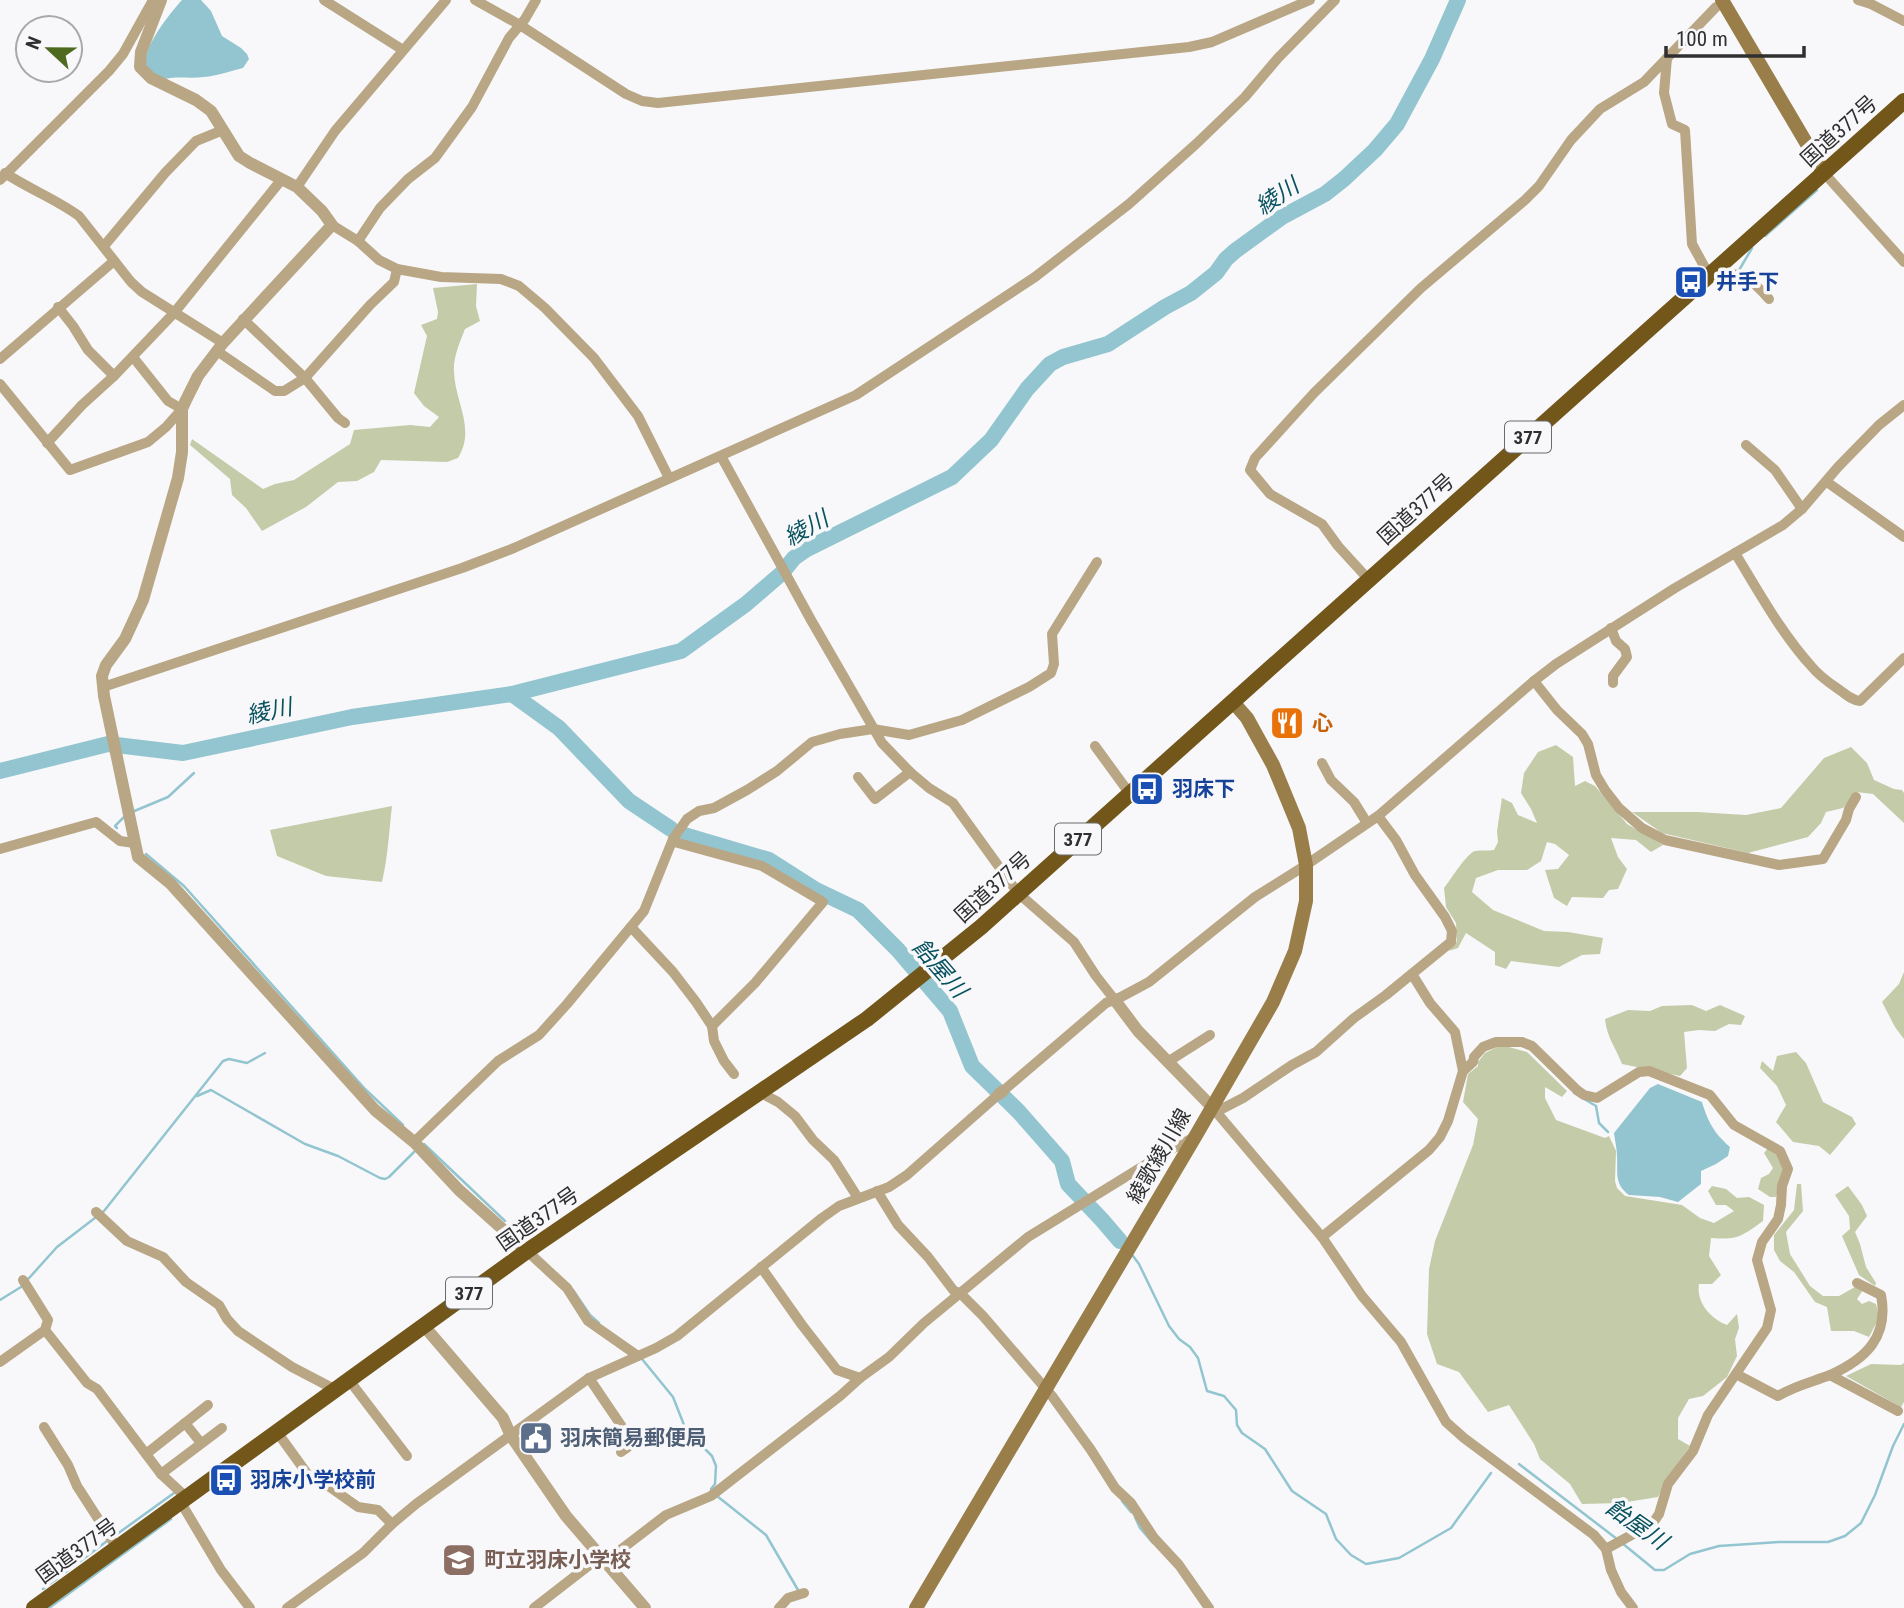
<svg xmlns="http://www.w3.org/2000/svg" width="1904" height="1608" viewBox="0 0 1904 1608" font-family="'Roboto Condensed','Noto Sans JP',sans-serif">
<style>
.green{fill:#c4cba8}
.water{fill:#92c5cf}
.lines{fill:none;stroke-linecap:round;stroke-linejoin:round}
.stream{stroke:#92c5cf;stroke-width:2.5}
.river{stroke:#92c5cf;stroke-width:16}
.minor{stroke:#b9a684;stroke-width:10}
.tertiary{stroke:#b9a684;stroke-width:12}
.secondary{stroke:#997e49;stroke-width:14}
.trunk{stroke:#72561a;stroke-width:16}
.labels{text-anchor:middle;stroke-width:7;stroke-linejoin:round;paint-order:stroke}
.shield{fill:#f8f8fb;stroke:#6b6b6d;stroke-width:2}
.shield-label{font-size:19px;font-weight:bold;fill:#2f2f30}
.street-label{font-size:21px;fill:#2f2f30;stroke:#f8f8fb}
.transit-label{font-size:21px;font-weight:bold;fill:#164399;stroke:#f8f8fb;text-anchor:start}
.food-label{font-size:21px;font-weight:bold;fill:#c56008;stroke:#f8f8fb;text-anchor:start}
.service-label{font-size:21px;font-weight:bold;fill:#4e5e75;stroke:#f8f8fb;text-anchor:start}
.education-label{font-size:21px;font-weight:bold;fill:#785e54;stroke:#f8f8fb;text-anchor:start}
.water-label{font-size:23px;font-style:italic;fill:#08525e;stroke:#f8f8fb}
</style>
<rect width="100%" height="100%" fill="#f8f8fb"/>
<g class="green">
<path d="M 477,284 L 476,306 L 480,321 L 465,329 C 460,342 453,357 454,372 C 455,402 476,429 458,458 L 447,462 L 381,460 L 374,472 L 357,481 L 338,482 L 306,507 L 262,531 L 246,508 L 232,495 L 230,479 L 190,445 L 192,439 L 263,489 L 275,484 L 294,480 L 350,444 L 354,430 L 410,425 L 430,427 L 439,417 L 424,406 L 414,393 L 427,336 L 421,325 L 437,319 L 438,312 L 433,288 Z"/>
<path d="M 1556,745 L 1573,757 L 1575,786 L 1585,781 L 1595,786 L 1627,824 L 1663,845 L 1651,852 L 1636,840 L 1611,838 L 1618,857 L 1627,869 L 1618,889 L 1609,890 L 1603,898 L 1572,897 L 1567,906 L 1554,898 L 1545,870 L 1558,869 L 1569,855 L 1555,844 L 1547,842 L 1541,861 L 1527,870 L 1498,870 L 1476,878 L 1472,892 L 1493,910 L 1544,931 L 1568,932 L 1603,938 L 1600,954 L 1582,955 L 1559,967 L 1511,961 L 1506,969 L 1495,965 L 1495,952 L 1466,933 L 1458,948 L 1449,951 L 1457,941 L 1456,923 L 1446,907 L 1444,888 C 1452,878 1466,854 1475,851 C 1481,850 1488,851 1494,850 L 1498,842 L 1497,831 L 1502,798 L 1512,803 L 1518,815 L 1537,823 L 1531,809 L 1521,793 L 1524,773 L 1538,752 Z"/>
<path d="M 1851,747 L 1867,763 L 1874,780 L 1894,789 L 1902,790 L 1904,793 L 1904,823 L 1873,794 L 1856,792 L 1843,808 L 1826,812 L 1821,823 L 1808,837 L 1748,853 L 1662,833 L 1632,812 L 1697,812 L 1746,815 L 1781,808 L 1824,758 Z"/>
<path d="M 392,806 C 389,831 388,857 382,882 L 326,876 L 277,856 L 270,830 Z"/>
<path d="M 1904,972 L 1904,1039 L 1895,1027 L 1882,1002 L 1899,984 Z"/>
<path d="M 1692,1005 L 1706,1011 L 1720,1005 L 1745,1016 L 1741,1025 L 1729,1024 L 1715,1031 L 1699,1030 L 1684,1032 L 1687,1068 L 1680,1076 L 1622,1064 C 1615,1046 1607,1038 1605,1019 L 1628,1010 L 1650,1011 L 1662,1006 Z"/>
<path d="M 1497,1047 L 1509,1047 L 1527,1052 L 1567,1091 L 1562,1097 L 1545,1087 L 1545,1098 L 1556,1120 L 1605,1138 L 1609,1136 L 1616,1151 L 1615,1181 L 1617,1188 L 1625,1196 L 1682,1205 L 1700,1218 L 1714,1223 L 1734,1211 L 1726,1205 L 1716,1205 L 1708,1191 L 1712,1186 L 1726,1189 L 1737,1198 L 1749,1197 L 1764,1205 L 1763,1221 C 1741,1237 1737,1240 1711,1238 L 1709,1256 L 1721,1275 L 1712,1284 L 1699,1284 C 1696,1302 1710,1318 1727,1325 L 1737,1314 L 1739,1328 L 1735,1339 L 1737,1356 L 1727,1377 L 1703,1396 L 1689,1399 L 1678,1418 L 1678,1439 L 1690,1446 L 1671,1473 L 1658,1497 L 1621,1503 L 1582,1504 L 1570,1484 L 1540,1459 L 1534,1444 L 1509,1405 L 1488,1412 L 1459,1372 L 1437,1364 L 1427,1334 L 1429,1269 L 1435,1241 L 1473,1145 L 1478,1119 L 1463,1102 L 1468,1074 L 1478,1066 L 1478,1062 L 1485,1053 Z"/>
<path d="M 1796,1052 L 1806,1063 L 1823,1102 L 1852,1117 L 1856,1124 L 1830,1155 L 1819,1146 L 1793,1142 L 1776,1122 L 1786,1105 L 1777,1086 L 1760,1068 L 1762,1061 L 1773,1071 L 1777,1056 Z"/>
<path d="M 1768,1148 L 1778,1156 L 1785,1168 L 1776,1197 L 1770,1197 L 1758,1189 L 1761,1178 L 1769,1174 L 1773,1168 L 1764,1153 Z"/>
<path d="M 1797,1184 L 1801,1184 L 1803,1211 L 1786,1232 L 1790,1254 L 1810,1286 L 1823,1296 L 1839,1296 L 1855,1287 L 1863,1290 L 1857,1299 L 1862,1304 L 1869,1301 L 1876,1304 L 1879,1318 L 1869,1337 L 1854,1331 L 1831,1331 L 1827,1307 L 1815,1302 L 1794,1272 L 1780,1261 L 1774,1250 L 1774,1235 L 1794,1210 Z"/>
<path d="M 1848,1186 L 1862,1205 L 1867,1216 L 1855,1232 L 1860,1244 L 1866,1267 L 1876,1283 L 1875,1286 L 1859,1275 L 1842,1236 L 1850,1229 L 1849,1216 L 1835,1195 Z"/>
<path d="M 1904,1363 L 1904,1402 L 1901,1407 L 1846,1376 L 1871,1364 L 1901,1365 Z"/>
</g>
<g class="water">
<path d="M 182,0 L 201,0 L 211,11 L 222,36 L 241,48 L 247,54 L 249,59 L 243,68 C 230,71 217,76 204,77 C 190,79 178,76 165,79 C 159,76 150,73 147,67 C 139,51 171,12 182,0 Z"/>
<path d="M 1658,1084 L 1702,1102 C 1708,1122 1714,1133 1730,1147 L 1728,1156 L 1716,1164 L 1701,1171 L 1701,1184 L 1678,1202 L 1660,1197 L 1629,1195 C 1614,1184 1618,1173 1617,1157 C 1617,1149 1615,1141 1614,1133 L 1650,1088 Z"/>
</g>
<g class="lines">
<g class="stream">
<path d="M 1765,236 L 1817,190"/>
<path d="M 1738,272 L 1752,248"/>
<path d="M 132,812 L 168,797 L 194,773"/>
<path d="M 117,828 L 115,826 L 126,815"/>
<path d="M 146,854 L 184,886 L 365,1089 L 403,1125"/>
<path d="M 1574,1093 L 1596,1106 L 1599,1123 L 1608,1132"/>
<path d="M 197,1096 L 211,1090 L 305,1144 L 338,1156 L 380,1178 L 385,1179 L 389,1177 L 414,1152"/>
<path d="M 424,1144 L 505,1221"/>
<path d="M 1133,1256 L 1139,1264 L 1169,1326 L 1179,1339 L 1190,1347 L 1198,1358 L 1207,1391 L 1224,1396 L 1236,1410 L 1237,1425 L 1242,1433 L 1265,1449 L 1292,1491 L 1326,1514 L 1336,1539 L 1351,1555 L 1366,1564 L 1399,1558 L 1451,1528 L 1491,1473"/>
<path d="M 573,1290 L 590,1315 L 599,1323"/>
<path d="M 0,1300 L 21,1287 L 57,1247 L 104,1211 L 223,1061 L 229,1059 L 247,1063 L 265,1053"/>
<path d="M 642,1359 L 673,1397 L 686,1430 L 712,1456 L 716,1466 L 715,1484 L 711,1489"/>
<path d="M 1519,1464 L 1617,1539"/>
<path d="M 717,1496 L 766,1535 L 798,1590"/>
<path d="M 1122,1501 L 1131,1512"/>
<path d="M 1135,1517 L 1140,1528 L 1153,1543"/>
<path d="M 113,1537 L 174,1493"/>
<path d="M 1622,1543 L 1655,1570 L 1664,1570 L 1690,1554 L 1719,1546 L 1779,1542 L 1828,1542 L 1845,1536 L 1861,1523 L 1875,1495 L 1893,1446 L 1904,1424"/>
<path d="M 43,1589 L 107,1541"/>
<path d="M 49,1608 L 171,1519"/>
</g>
<g class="river">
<path d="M 512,694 L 559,728 L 629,801 L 671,829"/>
<path d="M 0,771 L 108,744 L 183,753 L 352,717 L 512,694 L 681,651 L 746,604 L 782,573 L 794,558 L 807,549 L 952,477 L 991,440 L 1027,389 L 1050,364 L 1063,357 L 1108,344 L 1165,307 L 1191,293 L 1216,273 L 1226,259 L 1235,251 L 1282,217 L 1325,194 L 1344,179 L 1375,150 L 1397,124 L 1432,59 L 1458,0"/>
<path d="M 684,835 L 769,860 L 816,890 L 858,910 L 898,950 L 950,1011 L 972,1066 L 1019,1112 L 1062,1161 L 1068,1184 L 1102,1220 L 1120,1241"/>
</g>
<g class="minor">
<path d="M 324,0 L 403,50"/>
<path d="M 475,0 L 520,25 L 626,94 L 642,101 L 658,103 L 1189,47 L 1212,42 L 1310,0"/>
<path d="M 1858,0 L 1871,4 L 1904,21"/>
<path d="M 1667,58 L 1664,93 L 1672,124 L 1685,130 L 1692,244 L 1709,275"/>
<path d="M 5,173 C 29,189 56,199 79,216 L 131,282 L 142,292 L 223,343"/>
<path d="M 1824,173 L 1904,262"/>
<path d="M 0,180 L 109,71 L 123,54 L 153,0"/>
<path d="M 297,187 L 335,131 L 446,0"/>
<path d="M 332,225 L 358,241 L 379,260 L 397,269 L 441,277 L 501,279 L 519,286 L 545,308 L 594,358 L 638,416 L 669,478"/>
<path d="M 358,241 L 380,208 L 408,179 L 435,158 L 472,107 L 509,38 L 525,19 L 536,0"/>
<path d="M 104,246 L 165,173 L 196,141 L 223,130"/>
<path d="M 1715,270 C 1743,275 1750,277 1769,299"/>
<path d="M 58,307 L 73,326 L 88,350 L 114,376"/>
<path d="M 243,319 L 305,378 L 338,418 L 345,423"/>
<path d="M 217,351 L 275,391 L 284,391 L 305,378 L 370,305 L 394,282 L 397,269"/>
<path d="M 0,359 L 114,261"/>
<path d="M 0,384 L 70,470 L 148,442 L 166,427 L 182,409 L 168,401 L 133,357"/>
<path d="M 47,443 L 82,405 L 114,376 L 174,313 L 282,179"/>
<path d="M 1746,445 L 1775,470 L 1802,509"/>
<path d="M 721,456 L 811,620 L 882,743 L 910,772 L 929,788 L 953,803 L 1018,893 L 1074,942 L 1096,976 L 1114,999"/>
<path d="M 1827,482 L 1904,537"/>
<path d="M 1735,553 C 1759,592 1781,633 1812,667 C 1820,677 1831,684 1841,691 C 1848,696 1852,700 1860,701 L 1904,658"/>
<path d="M 1369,580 L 1338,546 L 1322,524 L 1270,494 L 1250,470 L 1255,458 L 1314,393 L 1421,288 L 1525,200 L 1539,186 L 1571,140 L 1600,109 L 1644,82 L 1716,7"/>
<path d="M 1611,628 L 1616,641 L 1625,649 L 1627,657 L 1613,676 L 1613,683"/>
<path d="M 1534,681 L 1557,710 L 1582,734 L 1588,744 L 1596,775 L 1605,790 L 1619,808 L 1642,828 L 1665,840 L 1779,865 L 1823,859 L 1846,820 L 1849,809 L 1856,797"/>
<path d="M 103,687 L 462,568 L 514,548 L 856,395 L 1035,277 L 1129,204 L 1196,144 L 1245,97 L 1278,58 L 1335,0"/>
<path d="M 1095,746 L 1130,794"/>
<path d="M 1322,763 L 1331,780 L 1354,802 L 1367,823"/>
<path d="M 858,777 L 875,799 L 910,772"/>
<path d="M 673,839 L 678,843 L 762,866 L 823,902 L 755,983 L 712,1026"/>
<path d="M 0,849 L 96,822 L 120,841 L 134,843"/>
<path d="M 631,927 L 673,972 L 696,1002 L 712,1026 L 714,1041 L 724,1061 L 734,1074"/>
<path d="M 1412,974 L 1430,1003 L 1455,1032 L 1463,1071"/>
<path d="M 1169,1061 L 1210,1035"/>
<path d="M 1003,1091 L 1106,1003 L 1121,997 L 1149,982 L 1255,897 L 1306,865 L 1378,816 L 1534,681 L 1556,664 L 1675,588 L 1783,525 L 1802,509 L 1838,467 L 1879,425 L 1904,405"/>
<path d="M 761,1093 L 778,1102 L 795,1116 L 813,1140 L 834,1160 L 858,1198"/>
<path d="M 1212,1107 L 1322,1237 L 1362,1296 L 1401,1342 L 1446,1422 L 1464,1438 L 1594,1535 L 1606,1549 L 1611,1570 L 1621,1592 L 1633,1608"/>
<path d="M 1216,1112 L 1243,1098 L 1292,1065 L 1316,1052 L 1354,1018 L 1386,995 L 1451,942 L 1452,931 L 1445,917 L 1415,875 L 1396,840 L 1378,816"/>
<path d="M 414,1142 L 498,1061 L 539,1035 L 567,1004 L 644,911 L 673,839 L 687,819 L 699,811 L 714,808 L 747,790 L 777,771 L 812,742 L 840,734 L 873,729 L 909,735 L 962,720 L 1029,687 L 1051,673 L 1054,664 L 1052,634 L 1097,562"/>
<path d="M 877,1191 L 898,1225 L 928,1257 L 954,1291 L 960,1293 L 983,1316 L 1052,1396 L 1091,1450 L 1115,1488 L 1131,1503 L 1154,1538 L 1179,1565 L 1209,1608"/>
<path d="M 96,1212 L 127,1241 L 163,1257 L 186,1282 L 219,1305 L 227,1319 L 238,1331 L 292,1367 L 336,1390"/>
<path d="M 1322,1237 L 1429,1150 L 1440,1137 L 1448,1121 L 1463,1071 L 1473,1062 L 1474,1057 L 1483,1047 L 1496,1042 L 1522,1042 L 1532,1046 L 1577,1090 L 1584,1095 L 1597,1098 L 1639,1072 L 1649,1071 L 1710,1095 L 1734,1125 L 1780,1151 L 1788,1169 L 1782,1186 L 1781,1205 L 1778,1219 L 1762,1242 L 1757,1260 L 1771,1310 L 1767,1328 L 1708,1415 L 1693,1451 L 1668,1484 L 1659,1514 L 1653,1523 L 1606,1549"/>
<path d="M 527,1251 L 567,1288 L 588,1321 L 638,1356"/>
<path d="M 761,1267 L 802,1325 L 837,1370 L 860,1378"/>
<path d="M 45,1330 L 87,1383 L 97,1389 L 161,1474 L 186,1497"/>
<path d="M 0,1362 L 45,1330 L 48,1320 L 23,1280"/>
<path d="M 1736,1374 L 1778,1396 C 1794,1386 1812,1382 1830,1375 C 1866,1359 1889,1337 1881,1295 L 1857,1283"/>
<path d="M 1830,1375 L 1898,1411"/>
<path d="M 589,1378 L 633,1443"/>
<path d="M 349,1380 L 407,1456"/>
<path d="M 185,1423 L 201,1443"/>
<path d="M 44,1427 L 68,1465 L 77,1486 L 117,1548"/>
<path d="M 277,1432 L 311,1479 L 317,1478 L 358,1507 L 378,1510 L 392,1524"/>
<path d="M 621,1452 L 648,1433"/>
<path d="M 146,1454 L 208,1405"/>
<path d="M 161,1474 L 222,1428"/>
<path d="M 180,1501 L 221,1570 L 250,1608"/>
<path d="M 606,1561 L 666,1515 L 711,1496 L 738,1475 L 840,1396 L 860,1378 L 889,1357 L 924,1323 L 1028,1237 L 1166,1152 L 1193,1138"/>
<path d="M 287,1608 L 363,1553 L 392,1524 L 416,1504 L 589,1378 L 656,1348 L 677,1336 L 822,1218 L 839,1206 L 889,1187 L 907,1175 L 999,1094"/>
<path d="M 534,1608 L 601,1556"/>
<path d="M 779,1608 L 788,1598 L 804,1593"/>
</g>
<g class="tertiary">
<path d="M 161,0 L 141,52 L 140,67 L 151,78 L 196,100 L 211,111 L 239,156 L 250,163 L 297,187 L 322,211 L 332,225 L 223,343 L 198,376 L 186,400 L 182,409 L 182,452 L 178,478 L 143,600 L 125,639 L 106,665 L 102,676 L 104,696 L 138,857 L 170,883 L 375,1110 L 414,1142 L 459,1190 L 527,1251"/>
<path d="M 1114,999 L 1138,1031 L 1212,1107"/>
<path d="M 999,1094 L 1003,1091"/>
<path d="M 424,1326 L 503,1418 L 511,1436 L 566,1516 L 645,1608"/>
</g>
<g class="secondary">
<path d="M 1722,0 L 1824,173"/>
<path d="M 916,1608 L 1195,1137 L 1273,1002 L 1295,951 L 1306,901 L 1306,865 L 1299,828 L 1273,765 L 1247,718 L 1233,702"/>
</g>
<path class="trunk" d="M 34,1608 L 527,1251 L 867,1019 L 981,927 L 1904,101"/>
</g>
<defs>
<g id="bus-square" transform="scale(1.75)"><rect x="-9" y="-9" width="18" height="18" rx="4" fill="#1a4fb4" stroke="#f8f8fb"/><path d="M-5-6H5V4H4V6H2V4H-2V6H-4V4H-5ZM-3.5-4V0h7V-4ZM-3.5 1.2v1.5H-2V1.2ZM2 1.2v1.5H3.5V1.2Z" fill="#fff"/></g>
<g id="restaurant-square" transform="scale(1.75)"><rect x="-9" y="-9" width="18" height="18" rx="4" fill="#e8710a" stroke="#f8f8fb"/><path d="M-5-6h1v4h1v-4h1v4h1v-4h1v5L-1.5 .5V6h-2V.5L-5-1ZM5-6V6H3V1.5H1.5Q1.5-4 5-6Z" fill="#fff"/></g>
<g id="civic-square" transform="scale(1.75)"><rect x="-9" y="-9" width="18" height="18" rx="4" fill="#5c6f8a" stroke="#f8f8fb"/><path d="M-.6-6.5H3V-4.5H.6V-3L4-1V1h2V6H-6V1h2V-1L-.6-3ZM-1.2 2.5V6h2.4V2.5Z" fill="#fff"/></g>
<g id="school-square" transform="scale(1.75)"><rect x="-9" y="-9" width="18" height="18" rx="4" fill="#8d6e63" stroke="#f8f8fb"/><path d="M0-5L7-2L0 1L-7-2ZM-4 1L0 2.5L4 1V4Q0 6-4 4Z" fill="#fff"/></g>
</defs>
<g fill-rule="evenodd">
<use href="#bus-square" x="1691" y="282"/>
<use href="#restaurant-square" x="1287" y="723"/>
<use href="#bus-square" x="1147" y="789"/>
<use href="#civic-square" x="536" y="1438"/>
<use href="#bus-square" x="226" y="1480"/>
<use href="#school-square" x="459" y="1560"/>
</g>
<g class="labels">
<g class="shield">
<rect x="1505" y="421.5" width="46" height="31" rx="5"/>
<rect x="1055" y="823.5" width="46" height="31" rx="5"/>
<rect x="446" y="1277.5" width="46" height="31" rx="5"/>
</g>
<g class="shield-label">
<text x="1528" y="444">377</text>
<text x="1078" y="846">377</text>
<text x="469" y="1300">377</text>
</g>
<g class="street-label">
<text transform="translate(1839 131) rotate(-42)" y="7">国道377号</text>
<text transform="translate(1416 509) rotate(-42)" y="7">国道377号</text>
<text transform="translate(993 887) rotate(-42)" y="7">国道377号</text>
<text transform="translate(1159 1156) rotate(-60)" y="7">綾歌綾川線</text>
<text transform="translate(538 1219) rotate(-35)" y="7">国道377号</text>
<text transform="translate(77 1551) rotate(-36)" y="7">国道377号</text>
</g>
<g class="transit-label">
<text x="1716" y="289">井手下</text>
<text x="1172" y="796">羽床下</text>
<text x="250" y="1487">羽床小学校前</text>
</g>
<g class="food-label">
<text x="1312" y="730">心</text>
</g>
<g class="service-label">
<text x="560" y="1445">羽床簡易郵便局</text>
</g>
<g class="education-label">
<text x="484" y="1567">町立羽床小学校</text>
</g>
<g class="water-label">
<text transform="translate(1277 196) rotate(-34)" y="8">綾川</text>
<text transform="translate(806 528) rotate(-29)" y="8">綾川</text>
<text transform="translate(269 711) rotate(-12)" y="8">綾川</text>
<text transform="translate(940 968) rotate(49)" y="8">飴屋川</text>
<text transform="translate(1637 1524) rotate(35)" y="8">飴屋川</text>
</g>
</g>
<g transform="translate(49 49) rotate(292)"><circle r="33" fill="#f8f8fb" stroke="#a8a8aa" stroke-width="2"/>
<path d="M0-5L12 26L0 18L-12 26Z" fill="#4e6a1e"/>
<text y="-10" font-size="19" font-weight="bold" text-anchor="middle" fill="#2f2f30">N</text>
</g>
<path d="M1666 46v10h138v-10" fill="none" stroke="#2f2f30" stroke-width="3.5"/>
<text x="1676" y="46" font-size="21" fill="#2f2f30" stroke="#f8f8fb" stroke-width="5" paint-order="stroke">100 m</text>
</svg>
